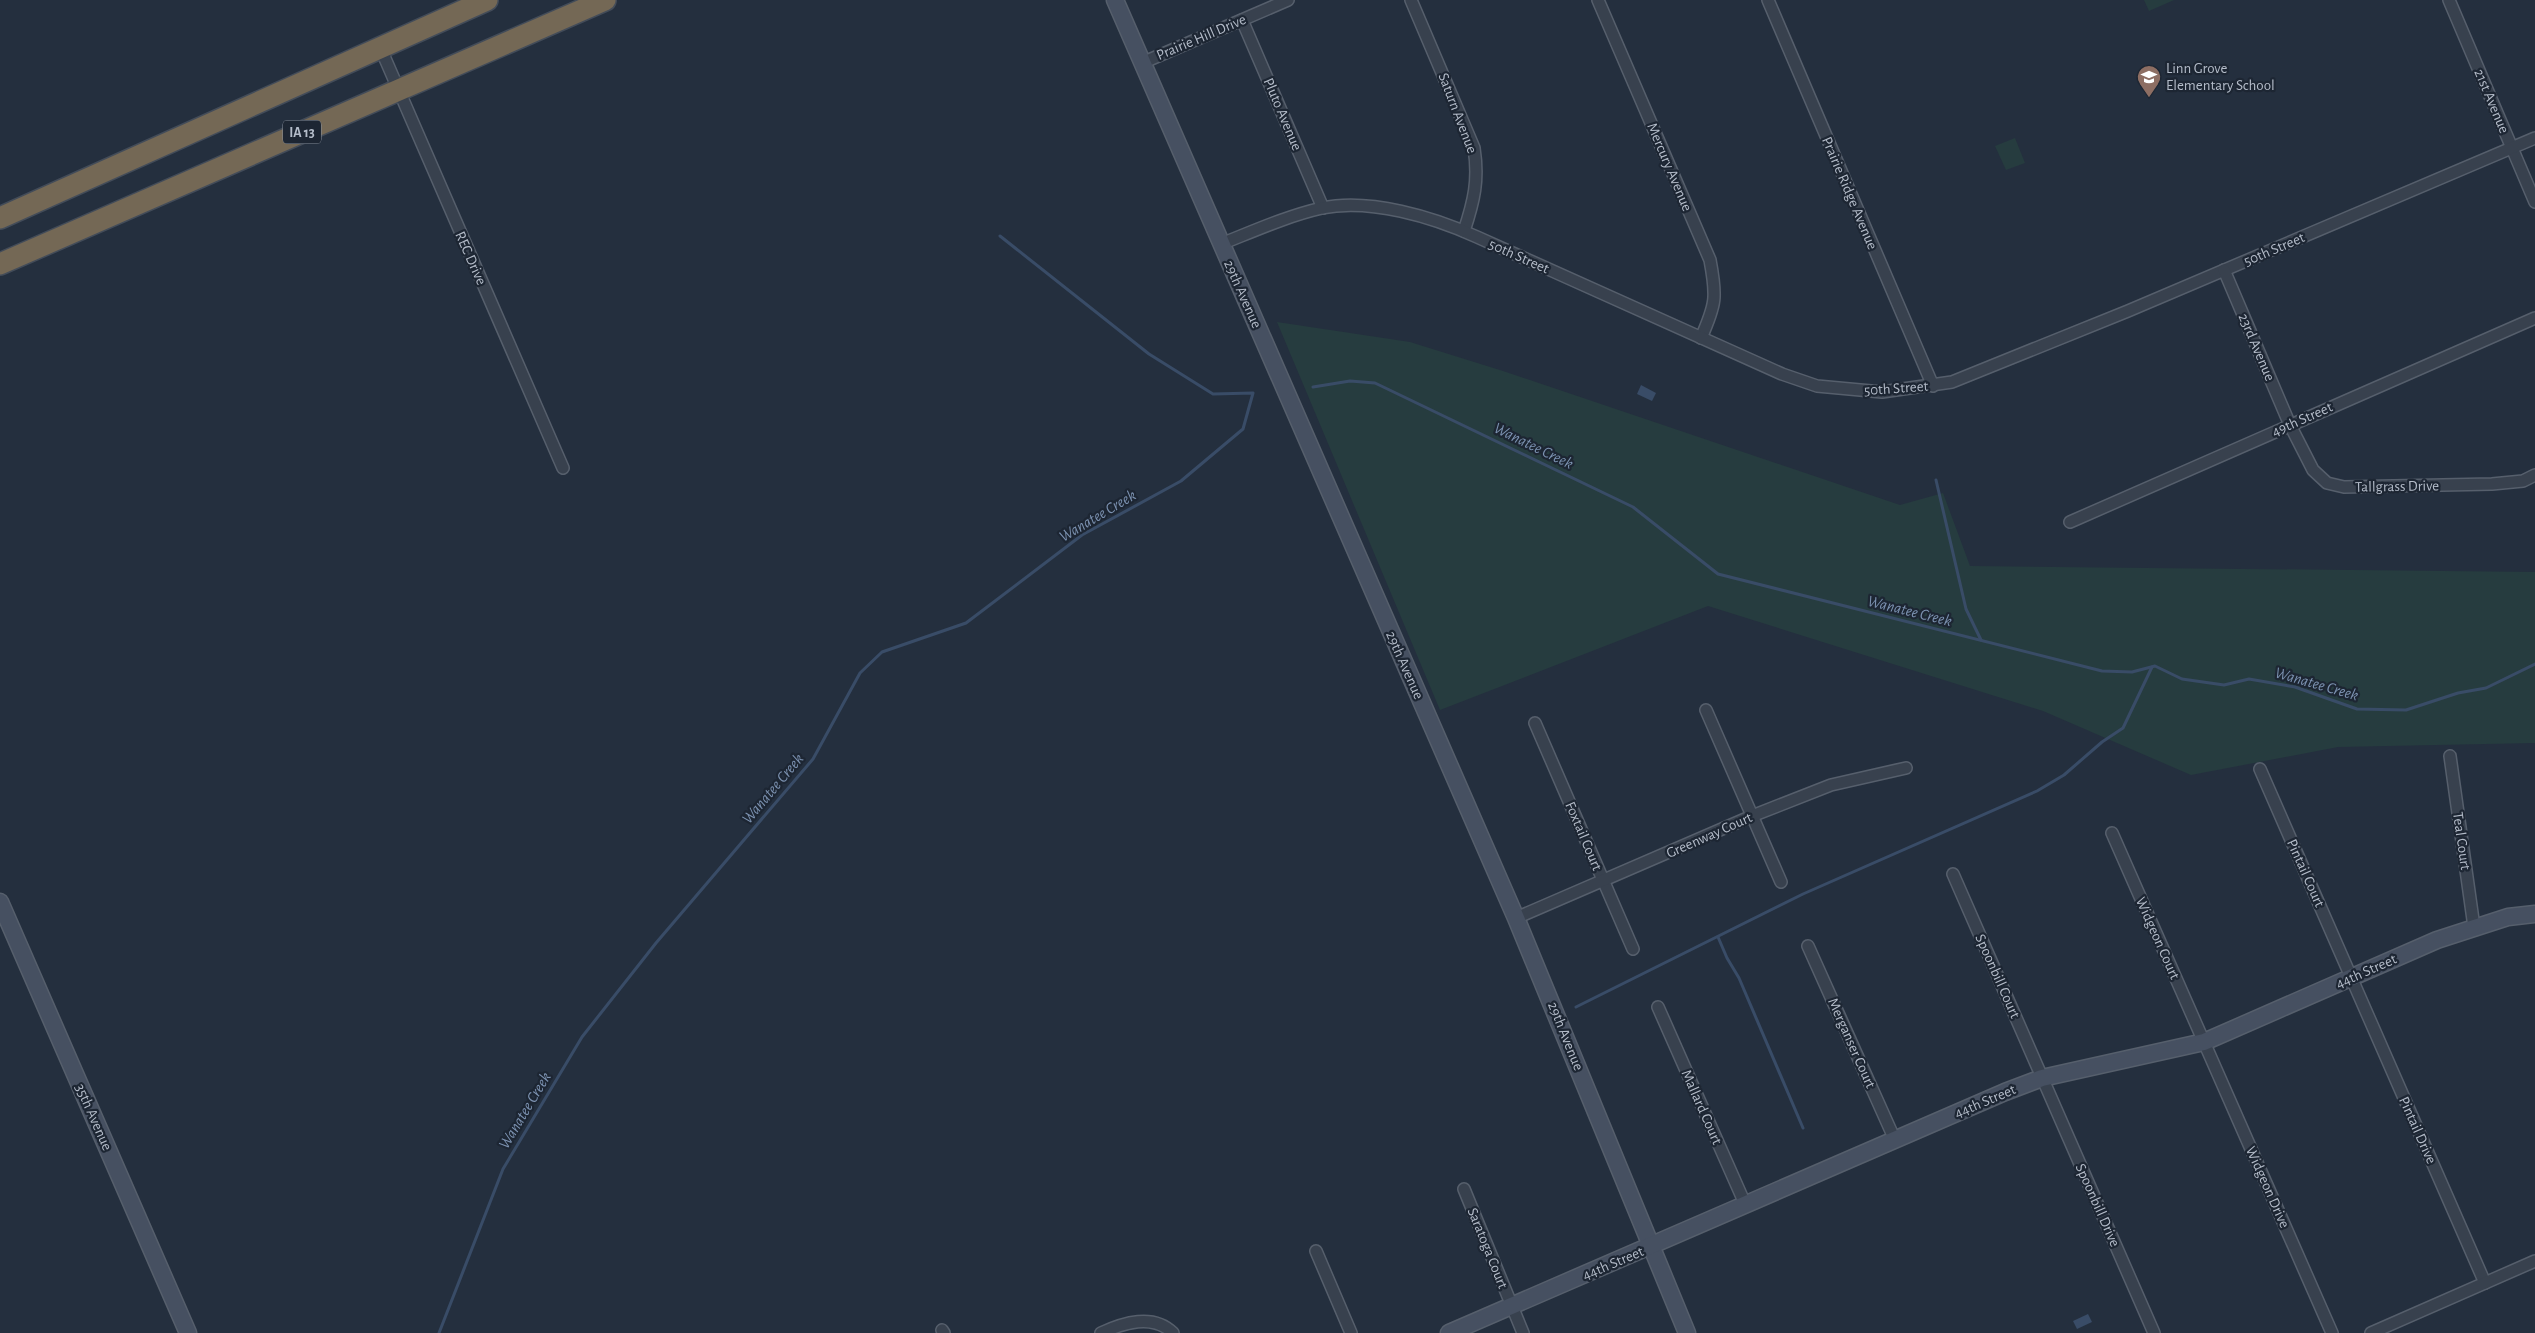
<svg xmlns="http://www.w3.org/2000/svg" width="2535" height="1333" viewBox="0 0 2535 1333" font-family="'Alegreya Sans',sans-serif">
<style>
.green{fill:#263c3f}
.water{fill:#394c67}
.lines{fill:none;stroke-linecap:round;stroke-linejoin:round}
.stream{stroke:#394c67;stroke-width:3}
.street-casing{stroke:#565f6c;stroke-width:14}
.secondary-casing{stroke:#565f6c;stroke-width:19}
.highway-casing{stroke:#434c59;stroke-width:24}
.street{stroke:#38414e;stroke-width:11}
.secondary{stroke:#465061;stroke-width:16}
.highway{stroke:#746855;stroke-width:21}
.labels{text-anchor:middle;stroke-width:4.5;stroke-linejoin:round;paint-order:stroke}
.shield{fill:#1d2633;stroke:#878f9c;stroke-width:1}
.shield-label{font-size:14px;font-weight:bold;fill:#b4bcc9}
.street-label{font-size:15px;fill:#b4bcc9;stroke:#1d2633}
.poi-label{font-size:15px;fill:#b4bcc9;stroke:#1d2633;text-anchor:start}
.water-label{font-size:16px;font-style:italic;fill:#7c92b1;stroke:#1d2633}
</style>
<rect width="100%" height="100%" fill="#242f3e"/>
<g class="green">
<path d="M 2144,0 L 2174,0 L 2149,11 Z"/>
<path d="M 2015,138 L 2025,163 L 2006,170 L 1995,146 Z"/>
<path d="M 1277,322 L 1410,342 L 1503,371 L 1900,505 L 1943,493 L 1970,566 L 2535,572 L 2535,743 L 2338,747 L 2191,775 L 2043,711 L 1708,606 L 1440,710 Z"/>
</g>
<g class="water">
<path d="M 1641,385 L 1656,393 L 1652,401 L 1637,394 Z"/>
<path d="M 2088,1314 L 2092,1322 L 2077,1329 L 2073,1321 Z"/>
</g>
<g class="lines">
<g class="stream">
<path d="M 1313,387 L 1350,381 L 1375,383 L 1633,507 L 1718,574 L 2102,671 L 2132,672 L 2155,666 L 2182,679 L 2224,685 L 2249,679 L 2295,687 L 2357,709 L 2406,710 L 2458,693 L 2486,688 L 2535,664"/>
<path d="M 1936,480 L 1966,609 L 1981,640"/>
<path d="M 1718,937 L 1727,958 L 1739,978 L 1803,1128"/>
<path d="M 1576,1007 L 1803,894 L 2037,791 L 2064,775 L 2102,742 L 2123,728 L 2152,667"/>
<path d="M 439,1333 L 503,1169 L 582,1037 L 656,943 L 813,759 L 860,673 L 882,652 L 966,623 L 1082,535 L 1181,481 L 1243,429 L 1253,393 L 1213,394 L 1149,354 L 1000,236"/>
</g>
<g class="street-casing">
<g id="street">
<path d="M 1411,0 L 1474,148 C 1479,180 1474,201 1464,231"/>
<path d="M 1598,0 L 1710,260 C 1717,297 1716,304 1701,338"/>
<path d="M 1768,0 L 1933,386"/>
<path d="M 2449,0 L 2535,202"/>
<path d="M 1242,20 L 1323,208"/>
<path d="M 380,47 L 563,468"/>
<path d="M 1142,63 L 1288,0"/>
<path d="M 1221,244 C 1254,231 1287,216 1322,208 C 1370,198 1433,217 1477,237 L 1782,374 L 1817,386 L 1882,392 L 1952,382 L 2128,311 L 2535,138"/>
<path d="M 2224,270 L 2290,425 L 2313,470 L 2327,483 L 2344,487 L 2492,484 L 2523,481 L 2535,475"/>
<path d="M 2070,522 L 2535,318"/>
<path d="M 1706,710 L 1781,882"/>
<path d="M 1535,723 L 1633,949"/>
<path d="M 2450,756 L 2474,927"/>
<path d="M 2260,769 L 2485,1283"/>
<path d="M 2112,833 L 2332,1333"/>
<path d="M 1953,874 L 2154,1333"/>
<path d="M 1516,918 L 1752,816 L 1831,785 L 1906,768"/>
<path d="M 1808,946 L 1895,1140"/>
<path d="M 1658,1007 L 1746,1206"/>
<path d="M 1464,1189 L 1523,1333"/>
<path d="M 1316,1251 L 1351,1333"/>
<path d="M 942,1330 L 944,1333"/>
<path d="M 1101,1333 C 1123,1323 1153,1313 1173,1333"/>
<path d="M 2371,1333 L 2535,1261"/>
</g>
</g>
<g class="secondary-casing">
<g id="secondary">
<path d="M 1115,0 L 1516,918 L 1687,1333"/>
<path d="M 0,902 L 188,1333"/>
<path d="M 1449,1333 L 2005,1092 L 2042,1078 L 2204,1042 L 2437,940 L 2508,917 L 2535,914"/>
</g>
</g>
<g class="highway-casing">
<g id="highway">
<path d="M 0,218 L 487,0"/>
<path d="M 0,264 L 605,0"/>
</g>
</g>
<use href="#street" class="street"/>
<use href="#secondary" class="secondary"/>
<use href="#highway" class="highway"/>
</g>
<defs>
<g id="school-pin" transform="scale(1.25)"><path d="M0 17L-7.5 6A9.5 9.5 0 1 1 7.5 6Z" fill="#8d6e63" stroke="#1d2633"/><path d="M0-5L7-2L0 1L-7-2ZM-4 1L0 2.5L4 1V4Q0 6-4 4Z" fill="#fff"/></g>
</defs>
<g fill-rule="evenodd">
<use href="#school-pin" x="2149" y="77"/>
</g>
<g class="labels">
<rect class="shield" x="283" y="120.5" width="38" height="23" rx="4"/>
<g class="shield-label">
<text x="302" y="137">IA 13</text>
</g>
<g class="street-label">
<text transform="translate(1201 37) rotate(-23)" y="5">Prairie Hill Drive</text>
<text transform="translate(2492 101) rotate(67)" y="5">21st Avenue</text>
<text transform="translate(1458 113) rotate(69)" y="5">Saturn Avenue</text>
<text transform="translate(1283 114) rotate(67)" y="5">Pluto Avenue</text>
<text transform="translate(1670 167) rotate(67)" y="5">Mercury Avenue</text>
<text transform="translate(1850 193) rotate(67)" y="5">Prairie Ridge Avenue</text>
<text transform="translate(2274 249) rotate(-23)" y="5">50th Street</text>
<text transform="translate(1519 256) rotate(24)" y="5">50th Street</text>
<text transform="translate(471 258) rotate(66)" y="5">REC Drive</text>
<text transform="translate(1243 294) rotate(66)" y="5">29th Avenue</text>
<text transform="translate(2257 347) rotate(67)" y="5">23rd Avenue</text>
<text transform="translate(1896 388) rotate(-4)" y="5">50th Street</text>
<text transform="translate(2302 419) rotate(-24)" y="5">49th Street</text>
<text transform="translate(2397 486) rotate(-1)" y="5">Tallgrass Drive</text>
<text transform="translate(1405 665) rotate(66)" y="5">29th Avenue</text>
<text transform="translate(1709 835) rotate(-24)" y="5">Greenway Court</text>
<text transform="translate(1584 836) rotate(67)" y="5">Foxtail Court</text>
<text transform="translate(2462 841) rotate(82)" y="5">Teal Court</text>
<text transform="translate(2306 873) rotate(66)" y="5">Pintail Court</text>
<text transform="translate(2158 938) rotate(66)" y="5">Widgeon Court</text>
<text transform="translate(2366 971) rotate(-24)" y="5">44th Street</text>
<text transform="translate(1998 976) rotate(66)" y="5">Spoonbill Court</text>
<text transform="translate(1566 1036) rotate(68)" y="5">29th Avenue</text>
<text transform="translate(1852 1043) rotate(66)" y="5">Merganser Court</text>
<text transform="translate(1985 1101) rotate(-23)" y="5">44th Street</text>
<text transform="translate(1702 1107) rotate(66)" y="5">Mallard Court</text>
<text transform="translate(94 1117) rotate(66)" y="5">35th Avenue</text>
<text transform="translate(2418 1130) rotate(66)" y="5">Pintail Drive</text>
<text transform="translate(2268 1187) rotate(66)" y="5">Widgeon Drive</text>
<text transform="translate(2098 1205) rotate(66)" y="5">Spoonbill Drive</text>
<text transform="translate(1488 1248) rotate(68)" y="5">Saratoga Court</text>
<text transform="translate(1613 1263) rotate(-23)" y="5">44th Street</text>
</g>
<g class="poi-label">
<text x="2166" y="73">Linn Grove<tspan x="2166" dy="17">Elementary School</tspan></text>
</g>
<g class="water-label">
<text transform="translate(1534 445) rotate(26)" y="6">Wanatee Creek</text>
<text transform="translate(1097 515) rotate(-31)" y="6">Wanatee Creek</text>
<text transform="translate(1910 610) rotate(14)" y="6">Wanatee Creek</text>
<text transform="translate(2317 683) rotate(16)" y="6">Wanatee Creek</text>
<text transform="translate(772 788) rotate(-50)" y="6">Wanatee Creek</text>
<text transform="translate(524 1110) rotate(-59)" y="6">Wanatee Creek</text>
</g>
</g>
</svg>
